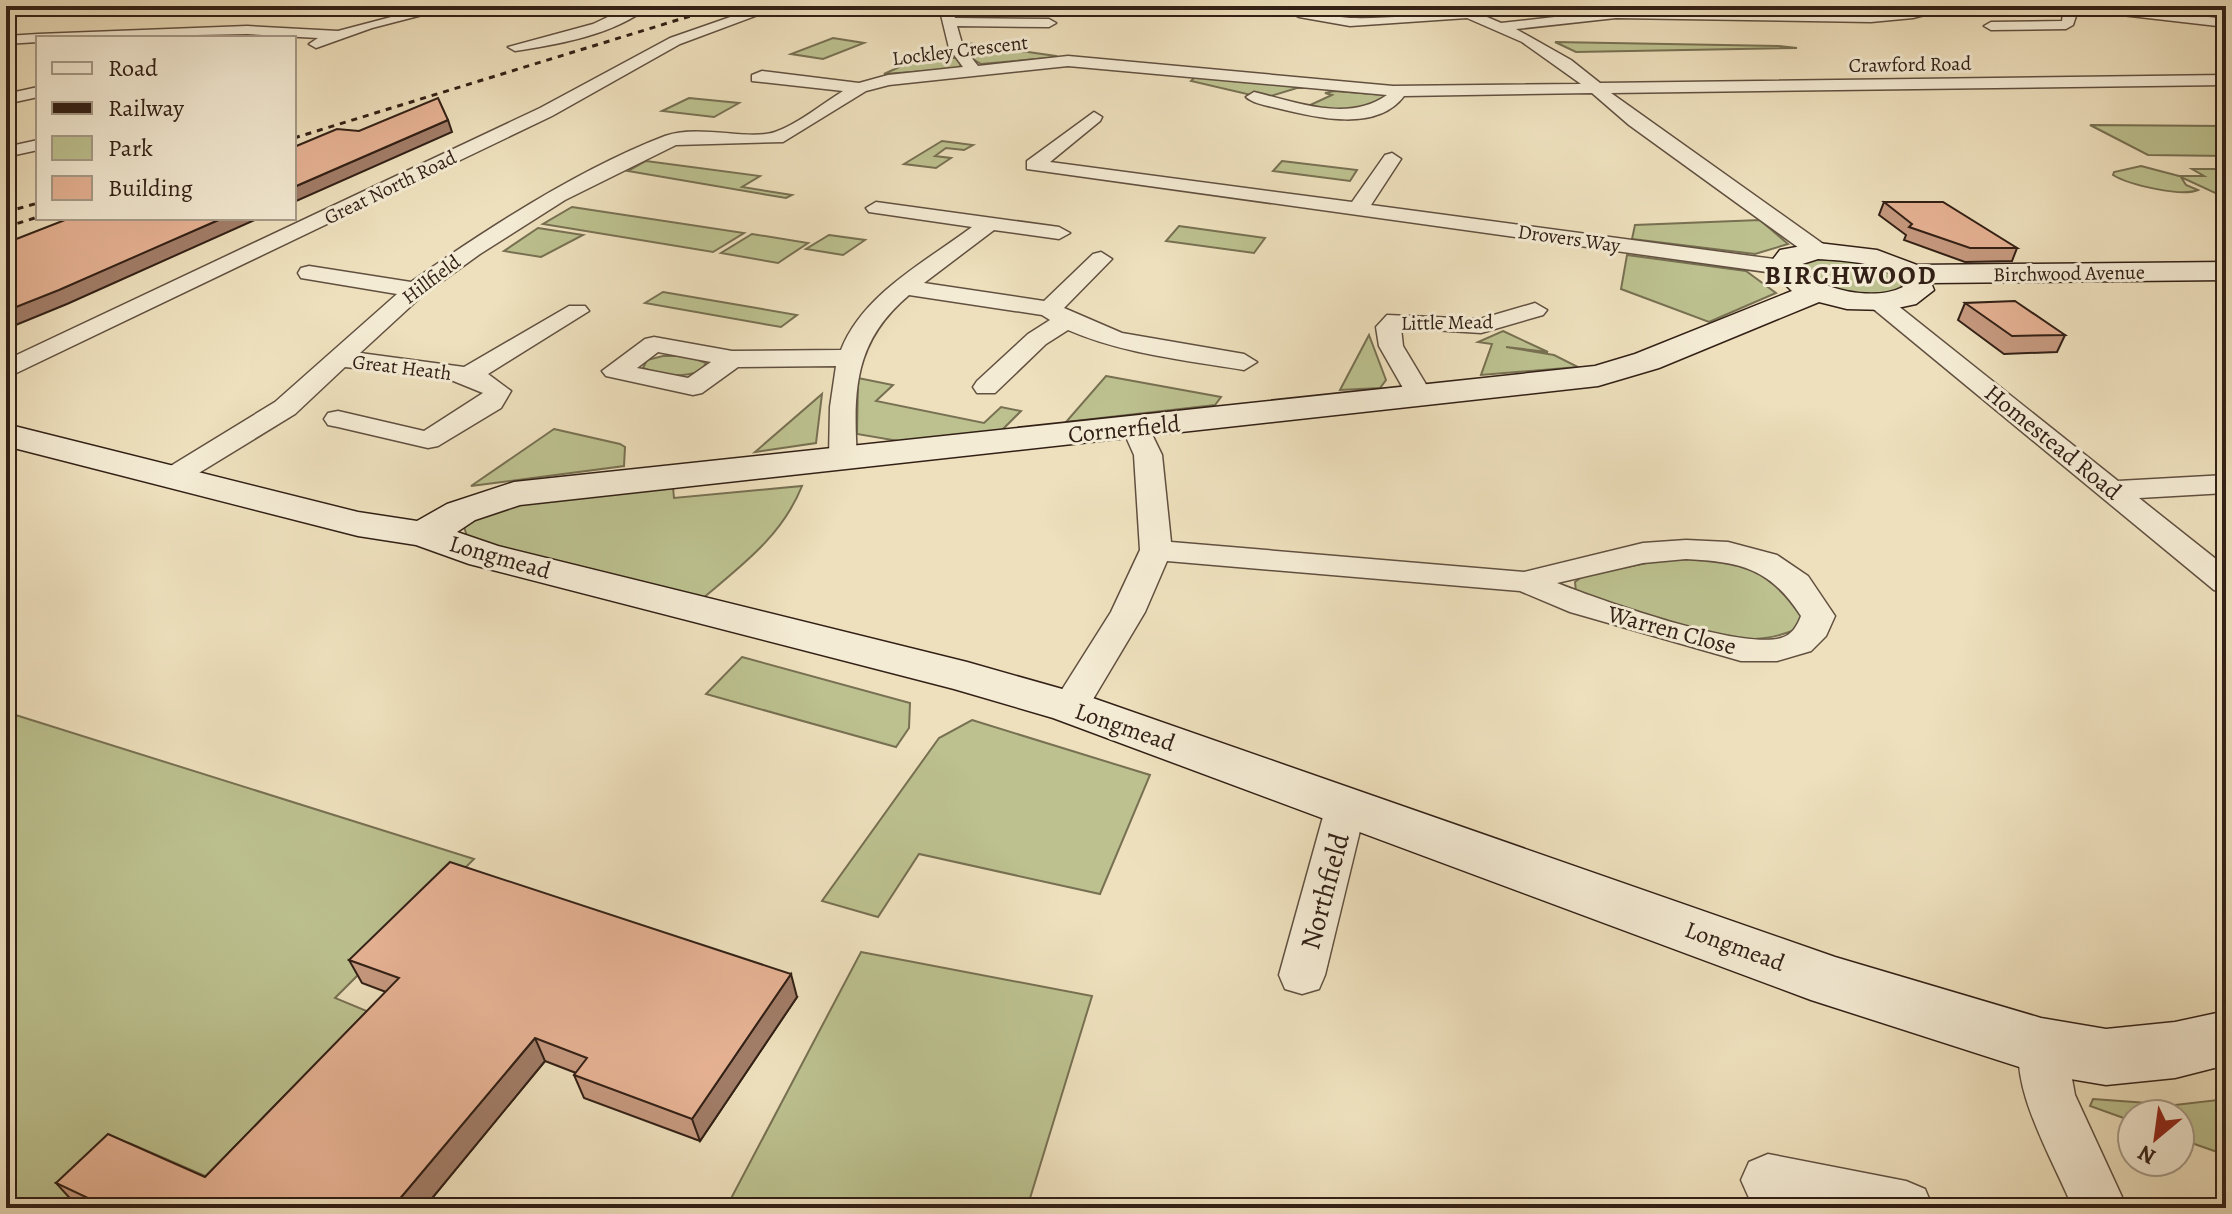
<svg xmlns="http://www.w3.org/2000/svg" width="2232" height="1214" viewBox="0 0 2232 1214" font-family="Alegreya,serif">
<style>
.green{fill:#bcc18f;stroke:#777052;stroke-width:2}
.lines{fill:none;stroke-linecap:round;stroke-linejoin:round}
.street-casing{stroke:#615040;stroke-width:3}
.secondary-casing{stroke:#322016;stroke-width:3}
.street{fill:#f4ebd4;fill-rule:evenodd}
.secondary{fill:#f4ebd4;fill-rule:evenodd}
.rail{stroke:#322016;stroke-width:3;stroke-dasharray:6 6;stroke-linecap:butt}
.wall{fill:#c79a80;stroke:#322016;stroke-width:2}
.shaded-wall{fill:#a27d68;stroke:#322016;stroke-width:2}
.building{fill:#e7b395;stroke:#322016;stroke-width:2}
.labels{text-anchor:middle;stroke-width:6;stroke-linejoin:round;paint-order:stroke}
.far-street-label{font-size:20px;fill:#322016;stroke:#f4ebd4}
.street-label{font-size:24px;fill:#322016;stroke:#f4ebd4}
.far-district-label{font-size:26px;font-weight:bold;letter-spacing:2px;fill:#322016;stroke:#f4ebd4}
.near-street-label{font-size:28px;fill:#322016;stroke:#f4ebd4}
</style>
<rect width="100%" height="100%" fill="#eee0bd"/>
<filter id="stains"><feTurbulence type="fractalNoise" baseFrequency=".0025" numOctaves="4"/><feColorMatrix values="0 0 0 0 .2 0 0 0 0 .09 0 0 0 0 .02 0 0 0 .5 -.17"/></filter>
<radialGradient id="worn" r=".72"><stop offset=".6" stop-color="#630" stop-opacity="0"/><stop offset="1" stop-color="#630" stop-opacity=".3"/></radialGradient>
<g class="green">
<path d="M 833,38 L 864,43 L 823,59 L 791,54 Z"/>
<path d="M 1555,42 L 1779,46 L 1797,48 L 1576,52 Z"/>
<path d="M 967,43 L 1056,56 L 1058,57 L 981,64 L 971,58 L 981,55 L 974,45 L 961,44 Z"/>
<path d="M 938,49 L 946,58 L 958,58 L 964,63 L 956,69 L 884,74 Z"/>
<path d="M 1195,77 L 1302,87 L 1308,88 L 1297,88 L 1264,98 L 1191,81 Z"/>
<path d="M 1334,91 L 1388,95 L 1392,97 L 1353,112 L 1308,106 L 1332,95 L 1325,93 Z"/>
<path d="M 689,98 L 739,103 L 714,117 L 662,111 Z"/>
<path d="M 2090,125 L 2226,126 L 2226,156 L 2148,155 Z"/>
<path d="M 942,141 L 973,145 L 964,150 L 946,148 L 935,156 L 951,158 L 936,168 L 904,164 Z"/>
<path d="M 646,161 L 760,176 L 742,187 L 792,195 L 786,198 L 628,171 Z"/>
<path d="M 1282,161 L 1357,170 L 1350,181 L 1273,171 Z"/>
<path d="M 2141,166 L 2179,176 L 2204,176 L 2192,169 L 2216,169 L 2226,173 L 2226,198 L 2181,177 L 2186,185 L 2198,190 C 2182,197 2129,185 2113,175 L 2114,172 Z"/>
<path d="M 572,207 L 744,233 L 713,252 L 543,224 Z"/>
<path d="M 1760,220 L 1788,244 L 1755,254 L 1632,239 L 1635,225 Z"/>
<path d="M 1179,226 L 1265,238 L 1254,253 L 1166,241 Z"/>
<path d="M 538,228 L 583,235 L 541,257 L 504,251 Z"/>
<path d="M 752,234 L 808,243 L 778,263 L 721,253 Z"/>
<path d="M 829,235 L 865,240 L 843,255 L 806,249 Z"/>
<path d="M 1627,255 L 1746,271 L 1776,293 L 1709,322 L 1621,289 Z"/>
<path d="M 1822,257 C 1850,261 1888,259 1903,287 C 1885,303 1844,295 1823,287 C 1814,283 1805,274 1797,268 L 1801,263 Z"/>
<path d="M 663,292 L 797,315 L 781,327 L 645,303 Z"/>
<path d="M 1503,331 L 1548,352 L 1506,347 L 1554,355 L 1578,367 L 1481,375 L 1492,344 L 1478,342 Z"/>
<path d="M 1369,335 L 1386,380 L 1380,388 L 1340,390 Z"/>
<path d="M 663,356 L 688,356 L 706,363 L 702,371 C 680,378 664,376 643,368 L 647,360 Z"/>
<path d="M 1106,376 L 1221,397 L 1215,405 L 1066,422 Z"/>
<path d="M 858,378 L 893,385 L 876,401 L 984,423 L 1001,407 L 1021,411 L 998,434 L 910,443 L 857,434 Z"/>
<path d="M 822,394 L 816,443 L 755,452 Z"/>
<path d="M 554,429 L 620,444 L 625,447 L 624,466 L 471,486 Z"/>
<path d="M 802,486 C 782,536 742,565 702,599 L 478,541 L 467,536 L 464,527 L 469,520 L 497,506 L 673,487 L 674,498 Z"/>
<path d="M 1691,554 L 1724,557 L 1780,580 L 1805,614 L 1799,628 C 1731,661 1644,614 1576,592 L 1575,582 L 1583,576 Z"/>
<path d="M 742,657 L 910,703 L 909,728 L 896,747 L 706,694 Z"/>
<path d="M 6,712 L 474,859 L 335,998 L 374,1014 L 212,1179 L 129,1143 L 60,1208 L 6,1208 Z"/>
<path d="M 972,720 L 1150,775 L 1100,894 L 919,854 L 878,917 L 822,901 L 939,738 Z"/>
<path d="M 861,952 L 1092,996 L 1027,1208 L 726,1208 Z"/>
<path d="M 2093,1099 L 2175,1105 L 2226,1099 L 2226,1155 L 2180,1139 L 2180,1114 L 2132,1114 L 2132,1121 L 2090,1106 Z"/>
</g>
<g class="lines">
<g class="street-casing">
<g id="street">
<path d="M 433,6 L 457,6 L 372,28 L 316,48 L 309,44 L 318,38 L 247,34 L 38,38 L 38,42 L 6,44 L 6,36 L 38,34 L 247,26 L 338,31 Z"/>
<path d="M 631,6 L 650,6 C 613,35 560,44 515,51 L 508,47 L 593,24 Z"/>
<path d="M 762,6 L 782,6 L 680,44 L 552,116 L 6,378 L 6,360 L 540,108 L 670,38 Z"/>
<path d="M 904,6 L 947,8 L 952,9 L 955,18 L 1049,19 L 1056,23 L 1049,27 L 957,26 L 963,47 L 978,66 L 1068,56 L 1393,86 L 1581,84 L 1522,42 L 1467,18 L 1350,26 L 1299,17 L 1275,6 C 1301,6 1324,16 1350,18 C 1384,19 1418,15 1452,12 L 1443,6 L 1461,6 L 1501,23 L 1616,10 L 1829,15 L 1959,6 L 1913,18 L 1871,22 L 1616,18 L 1516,29 L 1571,60 L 1600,83 L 2226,75 L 2226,85 L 1611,93 L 1826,246 L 1829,251 L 1818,257 L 1810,256 L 1629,125 L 1592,93 L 1404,96 C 1377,132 1318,118 1281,109 C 1269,106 1254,104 1246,97 L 1254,92 C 1296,102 1348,123 1387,95 L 1068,66 L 889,85 L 866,91 L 783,142 L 676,145 L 565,200 L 480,254 L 423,295 L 360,353 L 464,367 L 569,306 L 585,306 L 589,311 L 488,374 L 511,391 L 501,408 L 438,446 L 428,448 L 338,427 L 328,425 L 324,419 L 328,413 L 338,411 L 424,431 L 483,393 L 446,378 L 345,367 L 295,414 L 184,482 L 164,482 L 159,476 L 164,470 L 275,402 L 397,294 L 301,278 L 298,273 L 301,268 L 309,266 L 411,282 C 486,229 579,169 665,136 C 699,124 749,141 775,132 C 798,124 822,104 843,91 L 752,81 L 752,75 L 762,71 L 859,83 L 888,75 L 963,67 L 949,48 L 941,15 Z"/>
<path d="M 2064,6 L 2113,6 L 2226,19 L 2226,27 L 2078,10 L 2073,25 L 2066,29 L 1991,30 L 1984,26 L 1991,22 L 2062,21 Z"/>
<path d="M 38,87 L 38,97 L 6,104 L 6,94 Z"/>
<path d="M 1094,112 L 1102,117 L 1100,121 L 1050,162 L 1352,202 L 1385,155 L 1392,153 L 1401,159 L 1371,205 L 1781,260 L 1792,267 L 1781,274 L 1027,169 L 1027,161 Z"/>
<path d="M 38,140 L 38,150 L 6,157 L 6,147 Z"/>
<path d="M 876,202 L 1059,227 L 1070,233 L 1059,239 L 994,230 L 924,283 L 1044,301 L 1093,254 L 1101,252 L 1112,259 L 1064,308 L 1122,333 L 1244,354 L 1257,362 L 1244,370 C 1185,360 1123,354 1068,330 L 1046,344 L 995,393 L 977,393 L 973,387 L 977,381 L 1028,334 L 1050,320 L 1042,315 L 909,295 C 854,341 853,390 857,458 L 853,464 L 833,464 L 829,458 L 830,407 L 836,366 L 738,367 L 702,393 L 693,395 L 606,376 L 602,371 L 645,339 L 654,337 L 732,351 L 841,350 C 863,294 925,262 972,227 L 869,212 L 866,208 ZM 658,352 L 711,362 L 688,378 L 637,368 Z"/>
<path d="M 1879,295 L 1887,297 L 2118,481 L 2226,475 L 2226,493 L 2139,498 L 2226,567 L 2226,593 L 2214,590 L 1871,307 L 1867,302 Z"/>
<path d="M 1535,303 L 1547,310 L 1543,315 L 1481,333 L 1401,328 L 1403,346 L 1433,396 L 1429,402 L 1411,402 L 1379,346 L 1376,327 L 1387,315 L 1480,319 Z"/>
<path d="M 1136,420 L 1146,422 L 1162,455 L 1171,542 L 1524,572 L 1643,543 L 1686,540 L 1728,542 L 1777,555 L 1808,576 L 1835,616 L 1826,636 L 1811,651 L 1777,661 L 1741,661 L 1570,612 L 1520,591 L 1167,561 L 1145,612 L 1083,716 L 1070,719 L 1057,716 L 1051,707 L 1111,612 L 1140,550 L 1134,455 L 1122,428 L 1126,422 ZM 1686,559 C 1741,562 1770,568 1801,616 C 1797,626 1792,635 1781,638 C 1740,650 1600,600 1557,583 L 1643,563 Z"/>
<path d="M 1346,791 L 1360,796 L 1366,806 L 1325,975 L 1319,989 L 1302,994 L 1285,989 L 1279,975 L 1326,806 L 1332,796 Z"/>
<path d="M 2041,1025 L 2058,1031 L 2066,1046 L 2075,1095 L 2122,1197 L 2118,1208 L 2064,1208 L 2068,1197 C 2050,1155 2003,1074 2024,1031 Z"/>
<path d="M 1768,1154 L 1906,1181 L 1925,1189 L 1933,1208 L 1768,1206 L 1749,1198 L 1741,1180 L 1749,1162 Z"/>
</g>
</g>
<g class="secondary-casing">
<path id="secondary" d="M 1818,243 L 1877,250 L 1917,265 L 2226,262 L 2226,280 L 1931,283 L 1934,290 L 1916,304 L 1888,310 L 1847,309 L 1819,302 L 1659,368 L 1598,386 L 520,505 L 475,520 L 457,532 L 498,546 L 967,662 L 1087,696 L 1835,957 L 2041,1018 L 2106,1029 L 2175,1022 L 2226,1011 L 2226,1065 L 2175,1078 L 2106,1085 L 2041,1074 L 1811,1000 L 1053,718 L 954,689 L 469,564 L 416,545 L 358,536 L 6,446 L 6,424 L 358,512 L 417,521 L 447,504 L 514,482 L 1595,366 L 1635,354 L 1792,291 L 1767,267 L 1780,250 ZM 1818,259 C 1843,261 1890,261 1903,287 C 1873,302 1819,290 1796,266 Z"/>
</g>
<use href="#street" class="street"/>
<use href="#secondary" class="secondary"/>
<g class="rail">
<path d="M 294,138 L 723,6"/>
<path d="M 6,212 L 38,203"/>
<path d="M 6,227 L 38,217"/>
</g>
</g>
<g class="wall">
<path d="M 1884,202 L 2017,248 L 2012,261 L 1965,262 L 1904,240 L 1906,235 L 1879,215 Z"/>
<path d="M 1965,303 L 2065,335 L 2057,352 L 2004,354 L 1958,320 Z"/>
<path d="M 349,960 L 797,997 L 700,1141 L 584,1098 L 574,1075 L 576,1073 L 545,1061 L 424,1208 L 82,1208 L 76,1205 L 56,1183 L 205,1177 L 386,992 L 362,983 Z"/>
</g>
<g class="shaded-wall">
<path d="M 448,120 L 452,132 L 294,202 L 294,187 Z"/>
<path d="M 223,218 L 259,218 L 67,304 L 6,329 L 6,311 Z"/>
<path d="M 791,974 L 797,997 L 700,1141 L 692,1119 Z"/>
<path d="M 535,1038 L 545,1061 L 424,1208 L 392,1208 Z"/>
</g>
<g class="building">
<path d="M 438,98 L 448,120 L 294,187 L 294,147 L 337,129 L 359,131 Z"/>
<path d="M 1884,202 L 1943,202 L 2017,248 L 1970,248 L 1909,227 L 1912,224 Z"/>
<path d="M 70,218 L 223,218 L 59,290 L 6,311 L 6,243 Z"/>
<path d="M 2015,301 L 2065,335 L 2012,336 L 1965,303 Z"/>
<path d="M 450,862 L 791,974 L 692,1119 L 574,1075 L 587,1058 L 535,1038 L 392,1208 L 109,1208 L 56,1183 L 108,1134 L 205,1177 L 399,978 L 349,960 Z"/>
</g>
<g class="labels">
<g class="far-street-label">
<text transform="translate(960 50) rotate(-7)" y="7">Lockley Crescent</text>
<text transform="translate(1910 64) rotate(-1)" y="7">Crawford Road</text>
<text transform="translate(390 187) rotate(-26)" y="7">Great North Road</text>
<text transform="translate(1569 238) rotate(8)" y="7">Drovers Way</text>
<text transform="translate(2069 273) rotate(-1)" y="7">Birchwood Avenue</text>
<text transform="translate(431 279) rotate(-37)" y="7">Hillfield</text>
<text transform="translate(1447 322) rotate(-1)" y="7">Little Mead</text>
<text transform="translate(402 367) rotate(7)" y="7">Great Heath</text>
</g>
<g class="street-label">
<text transform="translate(1124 429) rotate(-6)" y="8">Cornerfield</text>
<text transform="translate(2053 442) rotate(39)" y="8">Homestead Road</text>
<text transform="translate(500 557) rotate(16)" y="8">Longmead</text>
<text transform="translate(1672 630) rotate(15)" y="8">Warren Close</text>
<text transform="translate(1125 727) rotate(19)" y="8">Longmead</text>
<text transform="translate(1735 946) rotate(20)" y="8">Longmead</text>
</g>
<g class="far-district-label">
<text x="1851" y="284">BIRCHWOOD</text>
</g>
<g class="near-street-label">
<text transform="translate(1324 891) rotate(-75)" y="10">Northfield</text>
</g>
</g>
<rect width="2232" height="1214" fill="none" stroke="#eee0bd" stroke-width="32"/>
<rect x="8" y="8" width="2216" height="1198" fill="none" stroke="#322016" stroke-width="4"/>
<rect x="16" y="16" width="2200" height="1182" fill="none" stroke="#322016" stroke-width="2"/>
<rect x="36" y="36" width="260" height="184" fill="#f4ebd4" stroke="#a69a88" stroke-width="2"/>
<rect x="52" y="62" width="40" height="12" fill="#f4ebd4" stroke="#a69a88" stroke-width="2"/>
<text x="108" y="76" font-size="24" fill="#322016">Road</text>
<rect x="52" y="102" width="40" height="12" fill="#322016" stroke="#a69a88" stroke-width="2"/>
<text x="108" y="116" font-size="24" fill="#322016">Railway</text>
<rect x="52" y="136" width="40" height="24" fill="#bcc18f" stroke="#a69a88" stroke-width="2"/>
<text x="108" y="156" font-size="24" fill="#322016">Park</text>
<rect x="52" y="176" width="40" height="24" fill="#e7b395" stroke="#a69a88" stroke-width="2"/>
<text x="108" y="196" font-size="24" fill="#322016">Building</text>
<g transform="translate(2156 1138) rotate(209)"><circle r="38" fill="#f4ebd4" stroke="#a69a88" stroke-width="2"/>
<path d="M0-6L14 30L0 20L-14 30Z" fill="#8f2418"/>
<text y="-12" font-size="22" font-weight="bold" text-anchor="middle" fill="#322016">N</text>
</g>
<rect width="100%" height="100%" filter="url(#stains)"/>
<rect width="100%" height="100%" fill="url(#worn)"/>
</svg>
